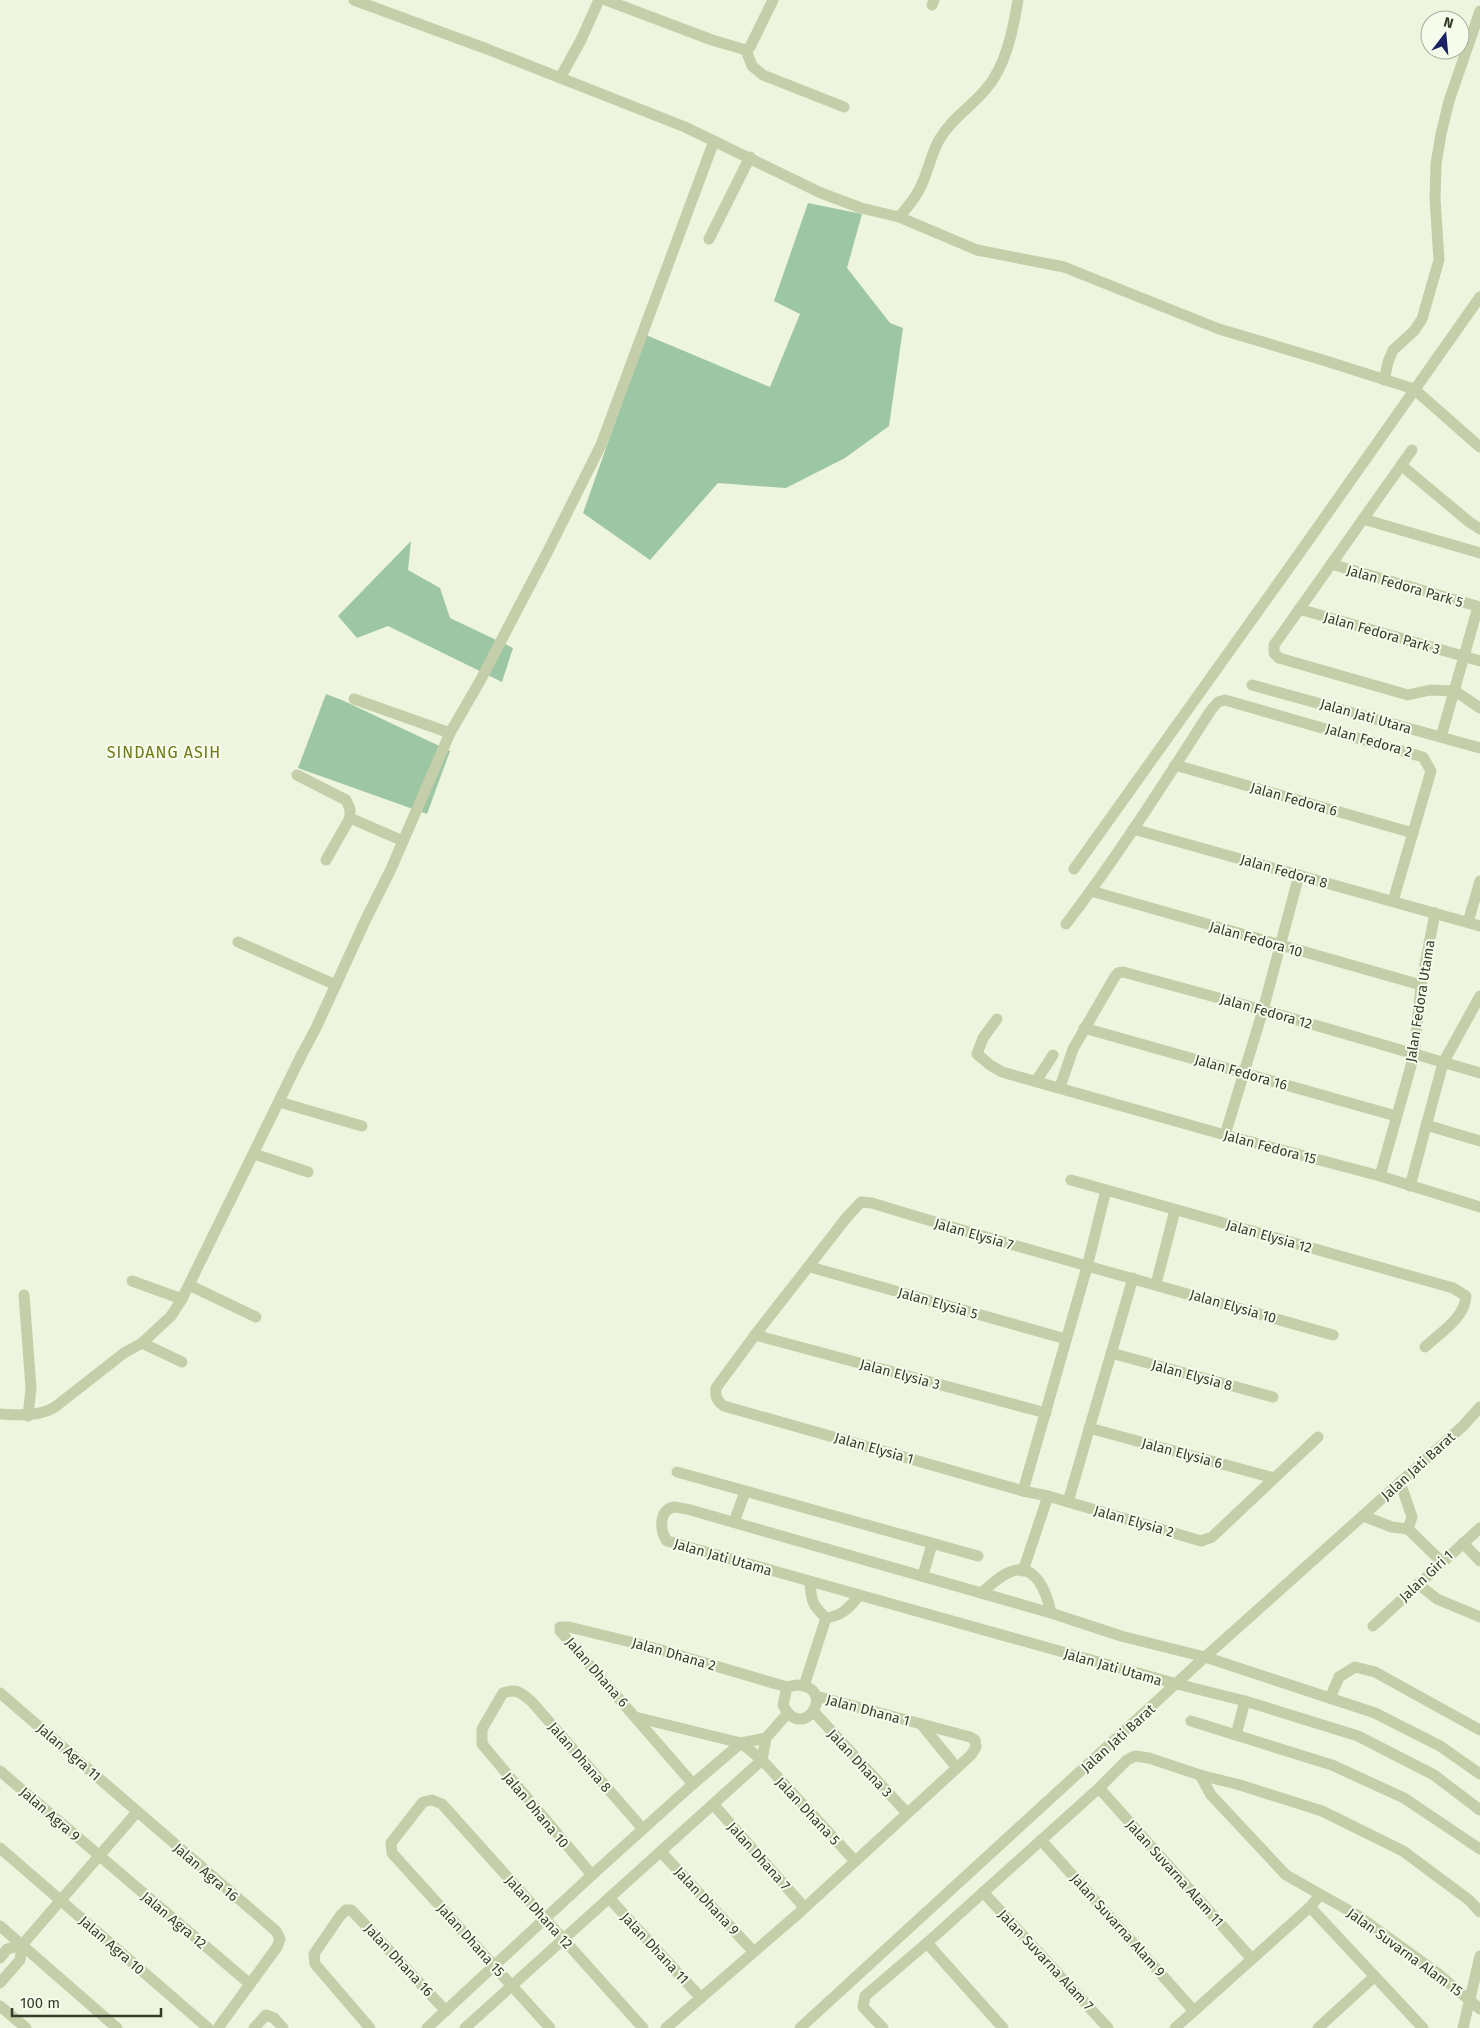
<svg xmlns="http://www.w3.org/2000/svg" width="1480" height="2028" viewBox="0 0 1480 2028" font-family="'Fira Sans',sans-serif">
<style>
.green{fill:#9dc6a4}
.lines{fill:none;stroke-linecap:round;stroke-linejoin:round}
.minor{stroke:#c4cfa9;stroke-width:11}
.labels{text-anchor:middle;stroke-width:4;stroke-linejoin:round;paint-order:stroke}
.street-label{font-size:14px;fill:#393b2a;stroke:#f6fcec}
.quarter-label{font-size:16px;letter-spacing:1px;fill:#727819;stroke:#f6fcec}
</style>
<rect width="100%" height="100%" fill="#edf5df"/>
<g class="green">
<path d="M 808,203 L 862,214 L 847,268 L 890,323 L 903,328 L 889,426 L 845,458 L 786,488 L 718,483 L 650,560 L 583,513 L 646,335 L 770,387 L 800,314 L 774,301 Z"/>
<path d="M 411,541 L 408,570 L 440,588 L 450,618 L 513,648 L 502,682 L 388,626 L 357,638 L 338,616 Z"/>
<path d="M 326,694 L 344,701 L 450,751 L 427,814 L 298,768 Z"/>
</g>
<g class="lines">
<g class="minor">
<path d="M 354,0 L 487,49 L 685,127 L 821,193 L 861,208 L 899,217 L 977,250 L 1064,267 L 1219,329 L 1326,361 L 1414,389 L 1480,447"/>
<path d="M 606,0 L 712,40 L 746,50 L 750,47 L 773,0"/>
<path d="M 932,5 L 934,0"/>
<path d="M 746,50 L 752,66 L 763,75 L 844,107"/>
<path d="M 560,78 L 581,40 L 599,0"/>
<path d="M 899,217 C 906,209 914,200 919,190 C 928,174 930,156 939,140 C 951,119 971,107 986,89 C 1006,66 1013,30 1018,0"/>
<path d="M 709,239 L 750,157"/>
<path d="M 1384,380 L 1388,362 L 1393,350 L 1414,331 L 1422,319 L 1439,260 L 1435,199 L 1436,164 L 1441,134 L 1449,101 L 1480,11"/>
<path d="M 1412,450 L 1274,645 L 1274,653 L 1279,658 L 1408,695 L 1430,690 L 1455,691 L 1480,708"/>
<path d="M 1401,465 L 1468,521 L 1480,529"/>
<path d="M 1363,519 L 1480,553"/>
<path d="M 1331,564 L 1480,607"/>
<path d="M 1299,609 L 1480,661"/>
<path d="M 1252,685 L 1480,748"/>
<path d="M 354,699 L 450,733"/>
<path d="M 1441,737 L 1478,607"/>
<path d="M 1175,765 L 1413,833"/>
<path d="M 297,775 L 346,800 L 350,809 L 350,818 L 403,841"/>
<path d="M 1133,829 L 1480,926"/>
<path d="M 326,860 L 350,818"/>
<path d="M 1074,869 L 1301,551 L 1480,297"/>
<path d="M 1091,891 L 1421,985"/>
<path d="M 1468,922 L 1480,881"/>
<path d="M 1066,924 C 1118,856 1164,783 1211,710 L 1218,702 L 1225,700 L 1423,757 L 1431,771 L 1393,901"/>
<path d="M 238,942 L 336,985"/>
<path d="M 997,1019 L 983,1038 L 977,1054 L 990,1065 L 1002,1072 L 1225,1135 L 1380,1176 L 1480,1207"/>
<path d="M 1084,1028 L 1396,1116"/>
<path d="M 1036,1081 L 1053,1055"/>
<path d="M 1060,1087 L 1073,1049 L 1114,978 L 1118,973 L 1123,972 L 1263,1010 L 1480,1073"/>
<path d="M 279,1102 L 362,1126"/>
<path d="M 1426,1125 L 1480,1141"/>
<path d="M 1225,1135 L 1263,1010 L 1299,875"/>
<path d="M 254,1154 L 308,1172"/>
<path d="M 1380,1176 L 1414,1055 L 1421,985 L 1435,913"/>
<path d="M 1071,1180 L 1453,1288 L 1466,1296 C 1465,1318 1440,1333 1425,1347"/>
<path d="M 1410,1186 L 1443,1063 L 1480,996"/>
<path d="M 810,1267 L 1066,1339"/>
<path d="M 132,1281 L 182,1299"/>
<path d="M 1156,1284 L 1175,1210"/>
<path d="M 189,1285 L 256,1317"/>
<path d="M 24,1295 L 31,1388 L 28,1416"/>
<path d="M 755,1335 L 1046,1413"/>
<path d="M 142,1343 L 182,1362"/>
<path d="M 1111,1353 L 1273,1397"/>
<path d="M 0,1414 C 19,1415 38,1417 55,1407 L 124,1353 L 142,1343 L 171,1316 L 182,1299 L 302,1054 L 316,1028 L 366,919 L 391,869 L 450,733 L 480,681 L 548,551 L 601,445 L 714,141"/>
<path d="M 1089,1428 L 1274,1478"/>
<path d="M 1318,1437 L 1212,1537 L 1201,1541 L 1048,1496 L 1023,1491 L 724,1406 C 717,1401 715,1397 716,1388 L 755,1335 L 847,1217 L 861,1202 L 872,1203 C 1024,1250 1179,1291 1333,1335"/>
<path d="M 677,1472 L 978,1556"/>
<path d="M 1023,1491 L 1087,1267 L 1106,1190"/>
<path d="M 1068,1502 L 1133,1278"/>
<path d="M 1363,1516 L 1392,1527 L 1408,1529 L 1412,1517 L 1400,1482"/>
<path d="M 734,1522 L 745,1492"/>
<path d="M 1408,1529 L 1442,1562"/>
<path d="M 1463,1543 L 1480,1561"/>
<path d="M 1023,1571 L 1048,1496"/>
<path d="M 923,1575 L 932,1544"/>
<path d="M 810,1582 C 811,1600 812,1605 826,1618"/>
<path d="M 1418,1584 L 1437,1599 L 1480,1617"/>
<path d="M 981,1593 C 990,1586 999,1576 1010,1572 C 1036,1561 1047,1594 1051,1613"/>
<path d="M 826,1618 C 841,1616 850,1608 859,1595"/>
<path d="M 1373,1626 L 1480,1528"/>
<path d="M 797,1685 C 839,1687 803,1745 783,1705 L 787,1687 Z"/>
<path d="M 804,1686 L 826,1618"/>
<path d="M 0,1693 L 276,1931 L 280,1939 L 277,1947 L 218,2028"/>
<path d="M 1330,1698 L 1339,1677 L 1355,1667 L 1375,1672 L 1480,1730"/>
<path d="M 814,1712 L 907,1813"/>
<path d="M 635,1717 L 741,1743 L 762,1760 L 855,1861"/>
<path d="M 1191,1721 L 1332,1765 L 1404,1798 L 1480,1849"/>
<path d="M 921,1724 L 957,1768"/>
<path d="M 1236,1735 L 1245,1701"/>
<path d="M 0,1771 L 250,1984"/>
<path d="M 1480,1774 L 1440,1746 L 1375,1713 L 1205,1657 L 1121,1636 L 1051,1613 L 687,1509 C 683,1509 678,1507 674,1507 C 658,1510 660,1531 667,1541 L 1177,1684 L 1245,1701 L 1358,1736 L 1434,1775 L 1480,1810"/>
<path d="M 1200,1775 L 1211,1795 L 1286,1875 L 1357,1915 L 1436,1972 L 1480,2009"/>
<path d="M 693,1784 L 560,1631 L 560,1627 L 569,1627 L 647,1646 L 787,1687"/>
<path d="M 1099,1788 L 1251,1958"/>
<path d="M 713,1804 L 804,1907"/>
<path d="M 1041,1840 L 1194,2011"/>
<path d="M 0,1848 L 208,2028"/>
<path d="M 661,1852 L 753,1951"/>
<path d="M 592,1875 L 482,1744 L 482,1729 L 503,1693 C 517,1688 521,1693 532,1702 L 643,1829"/>
<path d="M 983,1892 L 1108,2028"/>
<path d="M 609,1898 L 701,1998"/>
<path d="M 1310,1907 L 1423,2028"/>
<path d="M 0,1926 L 117,2028"/>
<path d="M 927,1943 L 1003,2028"/>
<path d="M 0,1958 L 7,1949 L 22,1945 L 137,1812"/>
<path d="M 0,1983 L 20,1960 L 22,1945"/>
<path d="M 0,2006 L 26,2028"/>
<path d="M 254,2028 L 266,2015 L 274,2018 L 283,2028"/>
<path d="M 370,2028 L 315,1964 L 314,1954 L 340,1916 L 346,1910 L 351,1910 L 357,1916 L 446,2011"/>
<path d="M 427,2028 L 592,1875 L 693,1784 L 741,1743 L 766,1738"/>
<path d="M 465,2028 L 762,1760 L 766,1738 L 787,1714"/>
<path d="M 550,2028 L 392,1853 L 391,1843 L 423,1802 L 432,1800 L 442,1804 L 643,2028"/>
<path d="M 666,2028 L 799,1913 L 971,1755 L 976,1747 L 975,1740 L 970,1737 L 816,1696"/>
<path d="M 800,2028 L 1205,1657 L 1463,1426 L 1480,1407"/>
<path d="M 883,2028 L 863,2007 L 865,1996 L 927,1943 L 1099,1788 L 1127,1760 L 1135,1756 L 1149,1758 L 1200,1775 L 1240,1785 L 1322,1811 L 1403,1851 L 1469,1900 L 1480,1912"/>
<path d="M 1175,2028 L 1310,1907 L 1320,1895"/>
<path d="M 1318,2028 L 1374,1977"/>
<path d="M 1463,2028 L 1480,1956"/>
</g>
</g>
<g class="labels">
<g class="street-label">
<text transform="translate(1405 586) rotate(16)" y="5">Jalan Fedora Park 5</text>
<text transform="translate(1382 633) rotate(16)" y="5">Jalan Fedora Park 3</text>
<text transform="translate(1366 716) rotate(16)" y="5">Jalan Jati Utara</text>
<text transform="translate(1369 740) rotate(16)" y="5">Jalan Fedora 2</text>
<text transform="translate(1294 799) rotate(16)" y="5">Jalan Fedora 6</text>
<text transform="translate(1284 871) rotate(16)" y="5">Jalan Fedora 8</text>
<text transform="translate(1256 939) rotate(16)" y="5">Jalan Fedora 10</text>
<text transform="translate(1420 1001) rotate(-81)" y="5">Jalan Fedora Utama</text>
<text transform="translate(1266 1011) rotate(16)" y="5">Jalan Fedora 12</text>
<text transform="translate(1241 1072) rotate(16)" y="5">Jalan Fedora 16</text>
<text transform="translate(1270 1147) rotate(15)" y="5">Jalan Fedora 15</text>
<text transform="translate(974 1234) rotate(16)" y="5">Jalan Elysia 7</text>
<text transform="translate(1269 1236) rotate(16)" y="5">Jalan Elysia 12</text>
<text transform="translate(938 1303) rotate(16)" y="5">Jalan Elysia 5</text>
<text transform="translate(1233 1306) rotate(16)" y="5">Jalan Elysia 10</text>
<text transform="translate(900 1374) rotate(15)" y="5">Jalan Elysia 3</text>
<text transform="translate(1192 1375) rotate(15)" y="5">Jalan Elysia 8</text>
<text transform="translate(874 1448) rotate(16)" y="5">Jalan Elysia 1</text>
<text transform="translate(1182 1453) rotate(15)" y="5">Jalan Elysia 6</text>
<text transform="translate(1418 1466) rotate(-42)" y="5">Jalan Jati Barat</text>
<text transform="translate(1134 1521) rotate(16)" y="5">Jalan Elysia 2</text>
<text transform="translate(723 1557) rotate(16)" y="5">Jalan Jati Utama</text>
<text transform="translate(1426 1576) rotate(-43)" y="5">Jalan Giri 1</text>
<text transform="translate(674 1654) rotate(16)" y="5">Jalan Dhana 2</text>
<text transform="translate(1113 1667) rotate(16)" y="5">Jalan Jati Utama</text>
<text transform="translate(597 1672) rotate(49)" y="5">Jalan Dhana 6</text>
<text transform="translate(868 1710) rotate(15)" y="5">Jalan Dhana 1</text>
<text transform="translate(1118 1738) rotate(-42)" y="5">Jalan Jati Barat</text>
<text transform="translate(69 1752) rotate(41)" y="5">Jalan Agra 11</text>
<text transform="translate(580 1757) rotate(49)" y="5">Jalan Dhana 8</text>
<text transform="translate(860 1763) rotate(47)" y="5">Jalan Dhana 3</text>
<text transform="translate(536 1810) rotate(50)" y="5">Jalan Dhana 10</text>
<text transform="translate(808 1811) rotate(47)" y="5">Jalan Dhana 5</text>
<text transform="translate(50 1814) rotate(41)" y="5">Jalan Agra 9</text>
<text transform="translate(759 1856) rotate(48)" y="5">Jalan Dhana 7</text>
<text transform="translate(206 1872) rotate(41)" y="5">Jalan Agra 16</text>
<text transform="translate(1175 1873) rotate(48)" y="5">Jalan Suvarna Alam 11</text>
<text transform="translate(707 1901) rotate(47)" y="5">Jalan Dhana 9</text>
<text transform="translate(539 1912) rotate(48)" y="5">Jalan Dhana 12</text>
<text transform="translate(174 1920) rotate(40)" y="5">Jalan Agra 12</text>
<text transform="translate(1118 1925) rotate(48)" y="5">Jalan Suvarna Alam 9</text>
<text transform="translate(471 1940) rotate(48)" y="5">Jalan Dhana 15</text>
<text transform="translate(112 1945) rotate(41)" y="5">Jalan Agra 10</text>
<text transform="translate(655 1948) rotate(47)" y="5">Jalan Dhana 11</text>
<text transform="translate(1405 1952) rotate(36)" y="5">Jalan Suvarna Alam 15</text>
<text transform="translate(399 1960) rotate(47)" y="5">Jalan Dhana 16</text>
<text transform="translate(1046 1960) rotate(47)" y="5">Jalan Suvarna Alam 7</text>
</g>
<g class="quarter-label">
<text x="164" y="758">SINDANG ASIH</text>
</g>
</g>
<g transform="translate(1445 35) rotate(16)"><circle r="24" fill="#f6fcec" stroke="#aaaf9e"/>
<path d="M0-4L9 19L0 12L-9 19Z" fill="#1b2261"/>
<text y="-8" font-size="14" font-weight="bold" text-anchor="middle" fill="#393b2a">N</text>
</g>
<path d="M12 2008v8h149v-8" fill="none" stroke="#393b2a" stroke-width="2.5"/>
<text x="20" y="2008" font-size="15" fill="#393b2a" stroke="#f6fcec" stroke-width="4" paint-order="stroke">100 m</text>
</svg>
